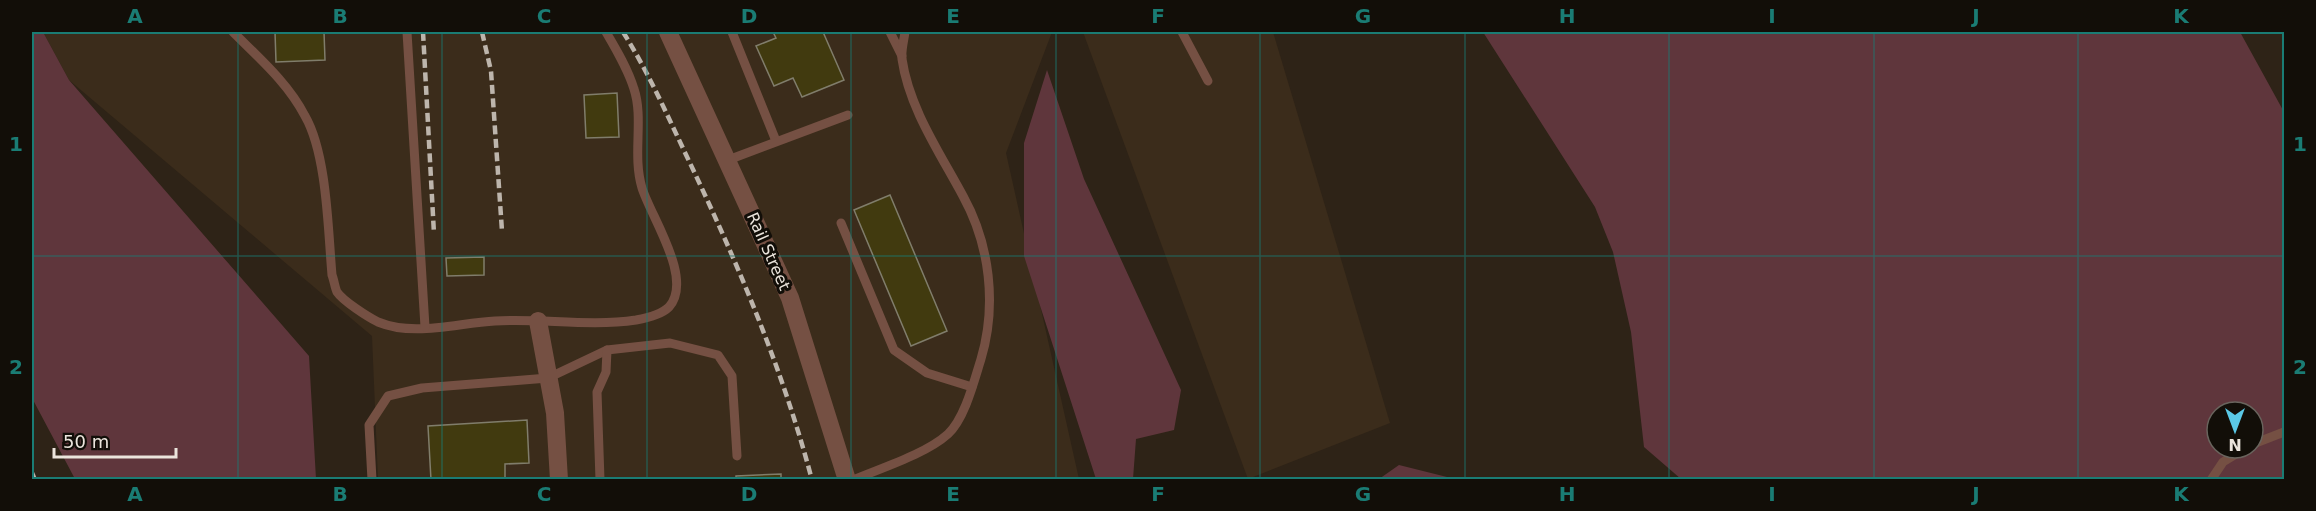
<svg xmlns="http://www.w3.org/2000/svg" width="2316" height="511" viewBox="0 0 2316 511" font-family="'DejaVu Sans',sans-serif">
<style>
.built{fill:#3b2c1b}
.green{fill:#5f363c;fill-rule:evenodd}
.building{fill:#413a0f;stroke:#807d6b;stroke-width:1.5}
.lines{fill:none;stroke-linecap:round;stroke-linejoin:round}
.lane{stroke:#755043;stroke-width:9}
.street{stroke:#755043;stroke-width:18}
.rail{stroke:#bdb5ac;stroke-width:4.5;stroke-dasharray:9 4.5;stroke-linecap:butt}
.grid{fill:none;stroke:#1a7c74;stroke-width:1.5;stroke-opacity:0.55}
.labels{text-anchor:middle;stroke-width:6;stroke-linejoin:round;paint-order:stroke}
.street-label{font-size:16px;fill:#ebe4dc;stroke:#120e08}
.neatline{fill:none;stroke:#1a7c74;stroke-width:2}
.grid-label{font-size:20px;text-anchor:middle;font-weight:bold;fill:#1a7c74}
</style>
<rect width="100%" height="100%" fill="#2e2317"/>
<g class="built">
<path d="M 43,32 L 1052,32 L 1006,153 L 1079,479 L 378,479 L 372,336 L 69,80 Z"/>
<path d="M 1083,32 L 1273,32 L 1390,423 L 1248,479 Z"/>
</g>
<g class="green">
<path d="M 32,32 L 43,32 L 69,80 L 309,356 L 316,479 L 75,479 L 32,398 Z"/>
<path d="M 1483,32 L 2240,32 L 2284,112 L 2284,479 L 1681,479 L 1644,447 L 1631,332 L 1613,252 L 1595,207 ZM 2217,412 L 2253,412 L 2253,448 L 2217,448 Z"/>
<path d="M 1047,70 L 1084,179 L 1181,390 L 1174,430 L 1136,439 L 1133,479 L 1096,479 L 1024,256 L 1024,143 Z"/>
<path d="M 1399,465 L 1455,479 L 1379,479 Z"/>
</g>
<g class="building">
<path d="M 275,32 L 324,32 L 325,60 L 276,62 Z"/>
<path d="M 773,32 L 823,32 L 844,80 L 802,97 L 793,78 L 774,86 L 756,46 L 776,38 Z"/>
<path d="M 617,93 L 619,137 L 586,138 L 584,95 Z"/>
<path d="M 890,195 L 947,331 L 911,346 L 854,210 Z"/>
<path d="M 484,257 L 484,275 L 447,276 L 446,258 Z"/>
<path d="M 527,420 L 529,463 L 505,464 L 505,480 L 431,480 L 428,426 Z"/>
<path d="M 781,474 L 781,480 L 736,480 L 736,476 Z"/>
</g>
<g class="lines">
<g class="lane">
<path d="M 233,32 C 259,58 288,83 305,116 C 327,154 328,230 332,275 C 334,280 335,288 337,292 C 343,301 368,317 378,322 C 414,337 457,323 495,321 C 541,318 589,327 636,320 C 647,318 661,315 669,307 C 694,279 651,217 642,188 C 632,155 644,119 634,89 C 628,69 616,49 606,32"/>
<path d="M 407,32 L 425,327"/>
<path d="M 732,32 L 776,141"/>
<path d="M 890,32 L 902,56"/>
<path d="M 1182,32 L 1208,81"/>
<path d="M 728,160 L 848,115"/>
<path d="M 841,223 L 894,350 L 927,373 L 972,387"/>
<path d="M 2253,444 L 2284,432"/>
<path d="M 372,480 L 369,425 L 388,396 L 422,388 L 548,378 L 607,350 L 670,343 L 718,355 L 732,376 L 737,456"/>
<path d="M 600,480 L 597,392 L 606,372 L 607,350"/>
<path d="M 853,480 C 881,468 926,454 948,434 C 965,418 974,381 981,359 C 997,305 990,245 963,196 C 940,153 909,108 902,59 C 901,50 904,40 905,32"/>
<path d="M 2211,480 L 2223,462 L 2246,448"/>
</g>
<g class="street">
<path d="M 668,32 L 790,298 L 847,480"/>
<path d="M 538,321 L 555,413 L 559,480"/>
</g>
<g class="rail">
<path d="M 423,32 L 434,234"/>
<path d="M 482,32 L 491,71 L 502,231"/>
<path d="M 623,32 C 649,73 668,117 689,161 C 738,264 783,370 812,480"/>
<path d="M 32,473 L 35,480"/>
</g>
</g>
<path class="grid" d="M 238,32 L 238,480M 442,32 L 442,480M 647,32 L 647,480M 851,32 L 851,480M 1056,32 L 1056,480M 1260,32 L 1260,480M 1465,32 L 1465,480M 1669,32 L 1669,480M 1874,32 L 1874,480M 2078,32 L 2078,480M 32,256 L 2284,256"/>
<g class="labels">
<g class="street-label">
<text transform="translate(769 251) rotate(66)" y="6">Rail Street</text>
</g>
</g>
<rect width="2316" height="511" fill="none" stroke="#120e08" stroke-width="66"/>
<g transform="translate(2235 430) rotate(180)"><circle r="28" fill="#120e08" stroke="#69645d" stroke-width="1.5"/>
<path d="M0-4.5L10 22L0 15L-10 22Z" fill="#5bc8e6"/>
<text y="-9" font-size="16" font-weight="bold" text-anchor="middle" fill="#ebe4dc">N</text>
</g>
<path d="M54 448v9h122v-9" fill="none" stroke="#ebe4dc" stroke-width="3"/>
<text x="63" y="448" font-size="18" fill="#ebe4dc" stroke="#120e08" stroke-width="4.5" paint-order="stroke">50 m</text>
<rect x="33" y="33" width="2250" height="445" class="neatline"/>
<g class="grid-label">
<text x="135" y="23">A</text>
<text x="340" y="23">B</text>
<text x="544" y="23">C</text>
<text x="749" y="23">D</text>
<text x="953" y="23">E</text>
<text x="1158" y="23">F</text>
<text x="1363" y="23">G</text>
<text x="1567" y="23">H</text>
<text x="1772" y="23">I</text>
<text x="1976" y="23">J</text>
<text x="2181" y="23">K</text>
<text x="16" y="151">1</text>
<text x="2300" y="151">1</text>
<text x="16" y="374">2</text>
<text x="2300" y="374">2</text>
<text x="135" y="501">A</text>
<text x="340" y="501">B</text>
<text x="544" y="501">C</text>
<text x="749" y="501">D</text>
<text x="953" y="501">E</text>
<text x="1158" y="501">F</text>
<text x="1363" y="501">G</text>
<text x="1567" y="501">H</text>
<text x="1772" y="501">I</text>
<text x="1976" y="501">J</text>
<text x="2181" y="501">K</text>
</g>
</svg>
